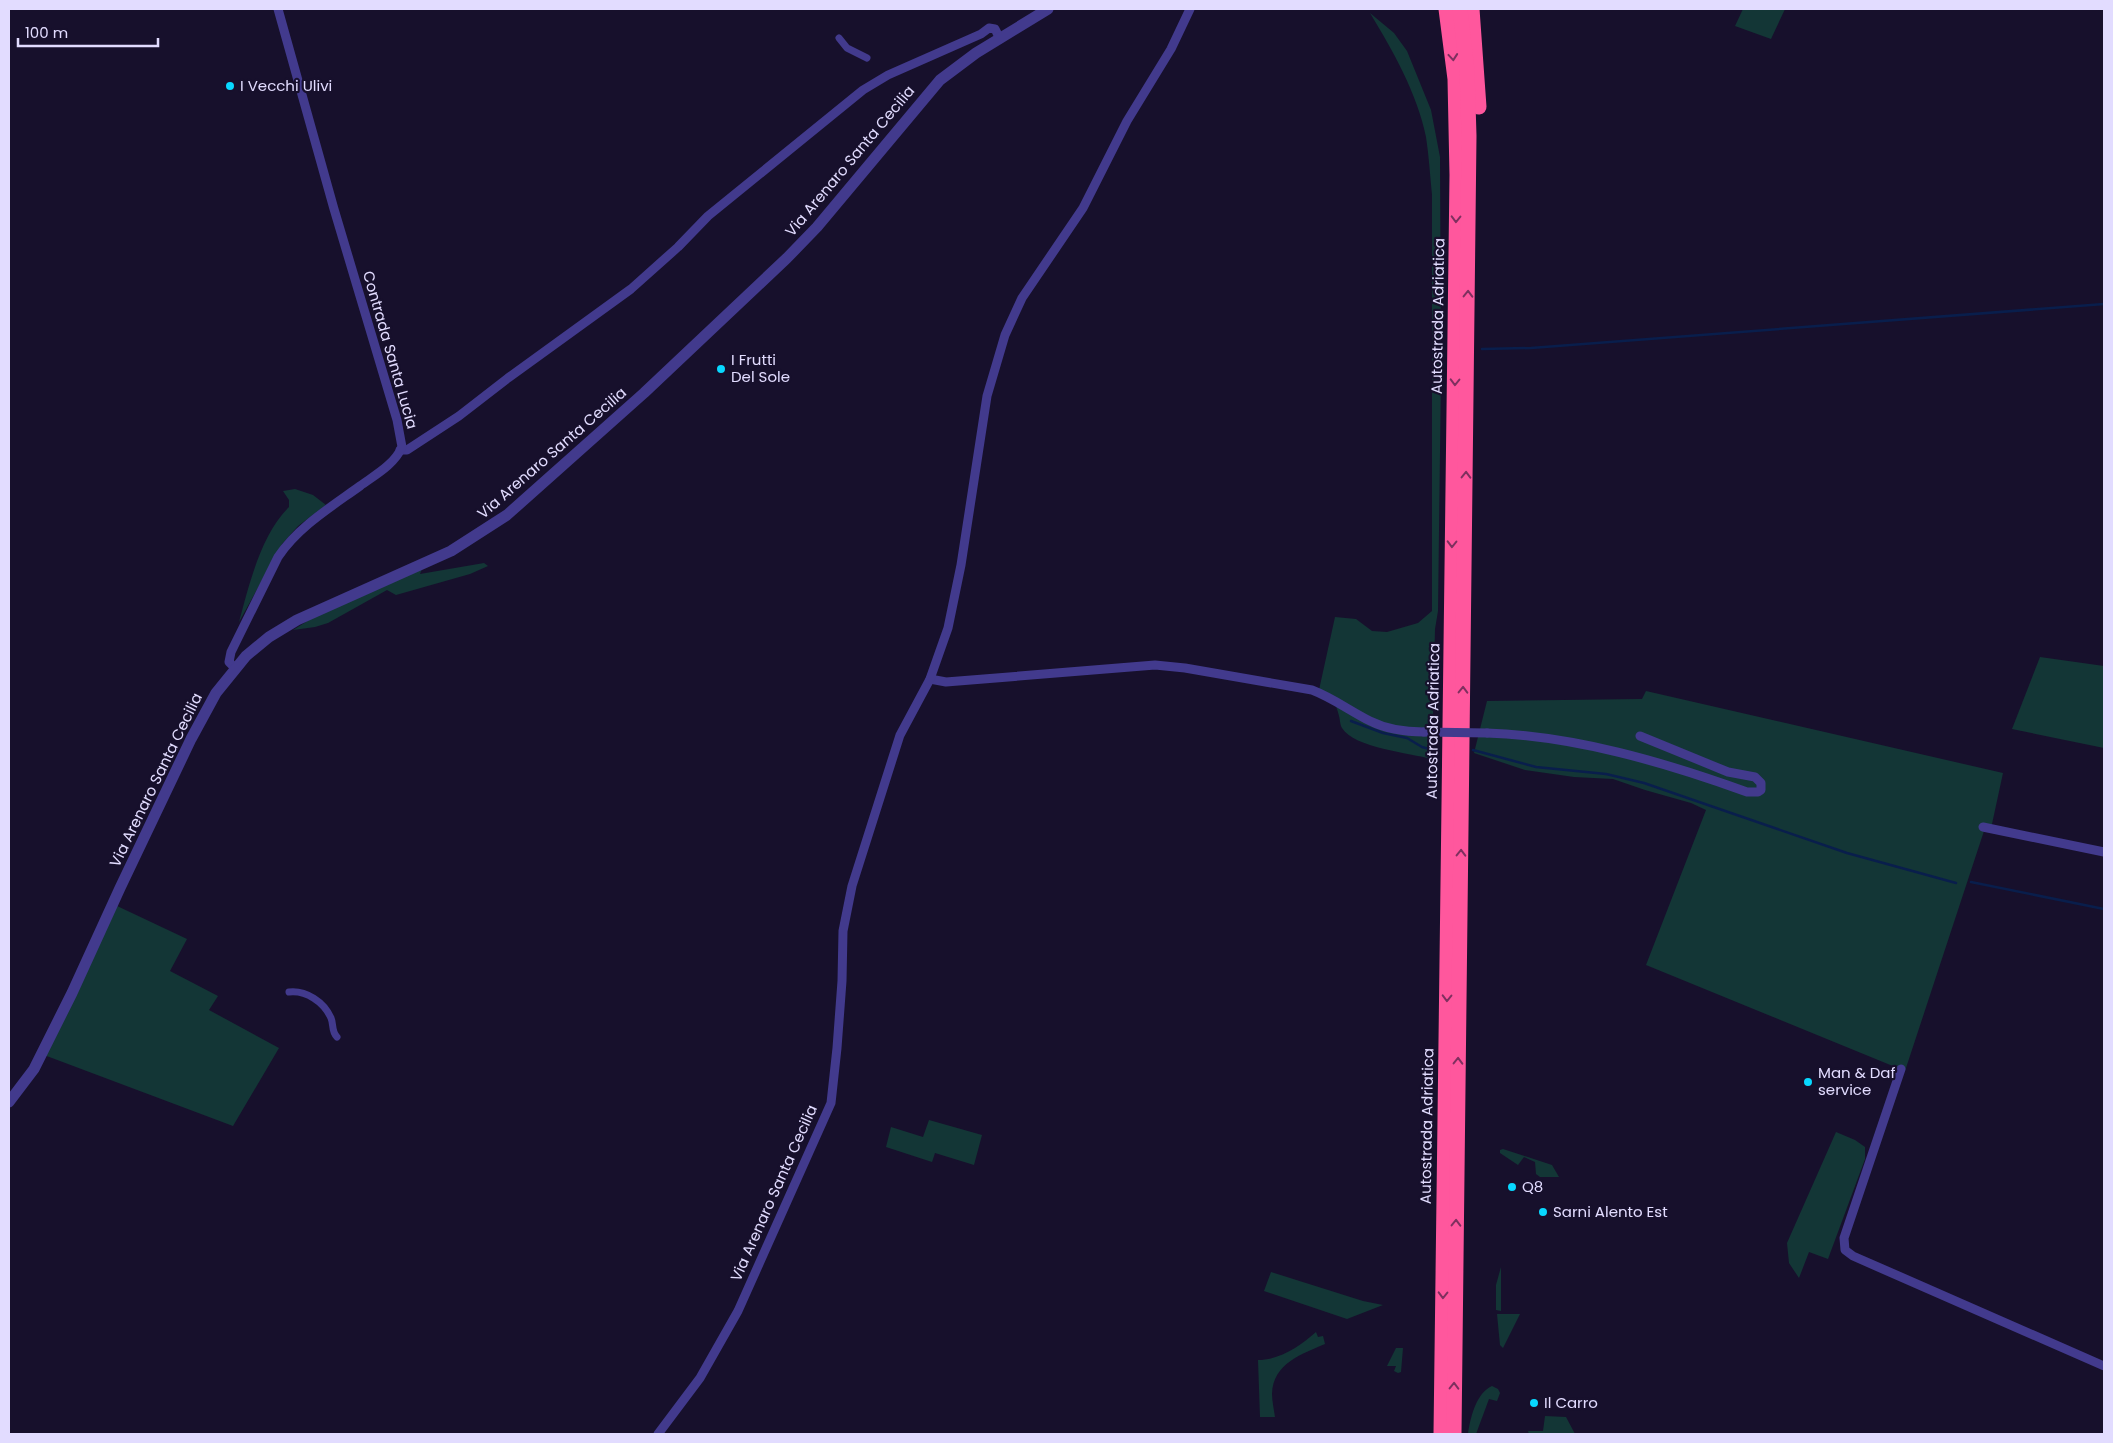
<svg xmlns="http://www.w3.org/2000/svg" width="2113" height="1443" viewBox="0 0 2113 1443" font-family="Poppins,sans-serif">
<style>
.green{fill:#133636}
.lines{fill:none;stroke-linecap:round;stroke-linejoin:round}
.stream{stroke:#091e4c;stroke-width:2.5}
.pedestrian{stroke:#423a8d;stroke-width:7}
.minor{stroke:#423a8d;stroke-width:9}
.tertiary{stroke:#423a8d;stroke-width:11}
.motorway{stroke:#ff579d;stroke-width:15}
.minor-bridge{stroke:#423a8d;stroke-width:9}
.oneway{stroke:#7f305f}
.poi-dot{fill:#08d8ff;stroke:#17102c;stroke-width:2}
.labels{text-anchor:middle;stroke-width:4.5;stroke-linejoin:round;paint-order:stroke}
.poi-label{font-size:15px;fill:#e2dcff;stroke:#17102c;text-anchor:start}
.street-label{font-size:15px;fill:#e2dcff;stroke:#17102c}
</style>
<rect width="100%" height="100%" fill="#17102c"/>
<g class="green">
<path d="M 1743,9 L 1785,9 L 1771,39 L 1735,26 Z"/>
<path d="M 1370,13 L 1394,33 L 1407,51 L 1431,110 L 1440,157 L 1441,373 L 1438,611 L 1435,629 L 1432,759 C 1410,753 1354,748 1342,728 C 1340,725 1340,719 1339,716 C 1336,702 1331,697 1319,690 L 1335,617 L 1356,619 L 1372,631 L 1387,632 L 1418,623 L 1432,611 L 1432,195 C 1430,176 1429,156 1426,137 C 1417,93 1393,51 1370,13 Z"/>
<path d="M 295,489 L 313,495 L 326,505 L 298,526 L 282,544 L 239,622 C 249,585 261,534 289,507 L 289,500 L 283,491 Z"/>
<path d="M 484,563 L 488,566 L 470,574 L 396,595 L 387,590 L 328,623 L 315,627 L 293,630 L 314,617 L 422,569 L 420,574 Z"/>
<path d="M 2040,657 L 2104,666 L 2104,748 L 2012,729 Z"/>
<path d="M 1646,691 L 2003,773 L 1992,824 L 1984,831 L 1905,1071 L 1646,965 L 1706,810 L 1691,803 L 1645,790 L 1613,779 L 1574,777 L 1525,770 L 1474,753 L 1487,701 L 1642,699 Z"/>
<path d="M 115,905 L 187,939 L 170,971 L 218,996 L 209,1010 L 279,1048 L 233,1126 L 44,1055 Z"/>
<path d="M 929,1120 L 982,1135 L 974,1165 L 935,1153 L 932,1162 L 886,1147 L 891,1127 L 923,1137 Z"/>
<path d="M 1836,1132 L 1855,1140 L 1865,1147 L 1865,1159 L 1828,1259 L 1809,1252 L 1799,1278 L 1789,1263 L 1787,1243 Z"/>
<path d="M 1503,1149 L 1552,1165 L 1559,1177 L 1540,1177 L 1536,1174 L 1535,1162 L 1524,1157 L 1518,1165 L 1500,1153 L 1500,1150 Z"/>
<path d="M 1501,1267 L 1501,1311 L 1496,1310 L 1496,1285 Z"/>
<path d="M 1271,1272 L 1363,1301 L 1383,1305 L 1347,1319 L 1264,1291 Z"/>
<path d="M 1497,1314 L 1520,1314 L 1503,1348 L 1500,1345 Z"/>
<path d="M 1316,1332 L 1318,1337 L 1323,1336 L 1325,1344 C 1302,1354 1273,1363 1272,1394 C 1272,1401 1274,1410 1275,1417 L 1260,1417 L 1258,1360 C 1280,1360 1300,1346 1316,1332 Z"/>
<path d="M 1396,1348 L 1403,1348 L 1401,1372 L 1398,1373 L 1394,1371 L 1396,1366 L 1387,1366 Z"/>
<path d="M 1492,1386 L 1498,1389 L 1500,1393 L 1497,1401 L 1489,1399 L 1476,1434 L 1468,1434 C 1470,1419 1476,1393 1492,1386 Z"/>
<path d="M 1545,1416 L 1566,1417 L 1575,1434 L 1529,1434 L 1528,1431 L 1543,1431 Z"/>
</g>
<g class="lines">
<g class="stream">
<path d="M 1482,349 L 1531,348 L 2104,304"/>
<path d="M 1351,721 L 1383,733 L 1407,738 L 1422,747 L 1436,751"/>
<path d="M 1473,750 L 1536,767 L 1606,774 L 1644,783 L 1847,853 L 1956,883"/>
<path d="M 1971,882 L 2104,909"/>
</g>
<g class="pedestrian">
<path d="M 839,38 L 847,48 L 867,58"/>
<path d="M 289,992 C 306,990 324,1002 331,1018 C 334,1025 331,1031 337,1037"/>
</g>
<g class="minor">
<path d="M 400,450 L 407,450 L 459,416 L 508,378 L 631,289 L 678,247 L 708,216 L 863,90 L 888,75 L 981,34 L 989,28 L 995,29 L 1000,39"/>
<path d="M 235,668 L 229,662 L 231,652 L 278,557 C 298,527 331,507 360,486 C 375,475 394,465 402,447 L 397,420 L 334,209 L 278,9"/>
<path d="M 930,679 L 946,682 L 1155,665 L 1185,668 L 1312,690 C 1333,698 1350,711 1370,721 C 1386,729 1406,732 1424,732"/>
<path d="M 1487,733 C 1575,736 1664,762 1747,792 L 1758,792 L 1761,790 L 1761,783 L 1755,777 L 1728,772 L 1640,736"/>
<path d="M 1983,827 L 2104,852"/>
<path d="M 1901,1069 L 1844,1238 L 1845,1250 L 1853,1256 L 2104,1366"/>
<path d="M 658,1434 L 700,1378 L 738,1311 L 831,1103 L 837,1048 L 842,981 L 843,931 L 852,886 L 900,735 L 930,679 L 948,628 L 961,565 L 987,396 L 1005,335 L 1022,298 L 1083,208 L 1127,121 L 1171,49 L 1190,9"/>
</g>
<path class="tertiary" d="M 9,1102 L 34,1069 L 72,993 L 120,888 L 191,739 L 216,693 L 246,656 L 269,637 L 297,620 L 451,551 L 507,515 L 644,393 L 787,258 L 817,227 L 940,80 L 976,53 L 1048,9"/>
<g class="motorway">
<path d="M 1472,9 L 1479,107"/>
<path d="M 1441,1434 L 1457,175 L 1455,79 L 1446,9"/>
<path d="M 1454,1434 L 1469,136 L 1467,70 L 1460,9"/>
</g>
<path class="minor-bridge" d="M 1424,732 L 1487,733"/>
</g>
<defs><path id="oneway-chevron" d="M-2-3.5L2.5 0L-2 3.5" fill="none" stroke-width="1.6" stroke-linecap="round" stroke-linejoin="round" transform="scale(1.25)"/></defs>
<g class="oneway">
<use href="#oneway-chevron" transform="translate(1453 57) rotate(85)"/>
<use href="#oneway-chevron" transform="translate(1456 219) rotate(91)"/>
<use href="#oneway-chevron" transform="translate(1468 294) rotate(-89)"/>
<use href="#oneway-chevron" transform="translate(1455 382) rotate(91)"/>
<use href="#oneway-chevron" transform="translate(1466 475) rotate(-89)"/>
<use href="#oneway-chevron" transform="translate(1452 544) rotate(91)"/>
<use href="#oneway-chevron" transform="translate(1463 690) rotate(-89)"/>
<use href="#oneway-chevron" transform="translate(1461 853) rotate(-89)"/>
<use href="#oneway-chevron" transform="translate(1447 998) rotate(91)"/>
<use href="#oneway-chevron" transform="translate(1458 1061) rotate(-89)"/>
<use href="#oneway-chevron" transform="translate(1456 1223) rotate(-89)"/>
<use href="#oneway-chevron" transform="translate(1443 1295) rotate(91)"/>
<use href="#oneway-chevron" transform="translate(1454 1386) rotate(-89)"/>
</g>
<g class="poi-dot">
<circle cx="230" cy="86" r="5"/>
<circle cx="721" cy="369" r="5"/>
<circle cx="1808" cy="1082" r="5"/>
<circle cx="1512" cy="1187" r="5"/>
<circle cx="1543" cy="1212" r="5"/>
<circle cx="1534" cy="1403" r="5"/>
</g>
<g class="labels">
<g class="poi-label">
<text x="240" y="91">I Vecchi Ulivi</text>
<text x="731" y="365">I Frutti<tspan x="731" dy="17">Del Sole</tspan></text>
<text x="1818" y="1078">Man &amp; Daf<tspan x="1818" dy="17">service</tspan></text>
<text x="1522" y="1192">Q8</text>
<text x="1553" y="1217">Sarni Alento Est</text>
<text x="1544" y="1408">Il Carro</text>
</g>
<g class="street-label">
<text transform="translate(850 161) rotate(-50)" y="5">Via Arenaro Santa Cecilia</text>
<text transform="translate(1438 316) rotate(-89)" y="5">Autostrada Adriatica</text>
<text transform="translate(390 350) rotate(74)" y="5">Contrada Santa Lucia</text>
<text transform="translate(552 453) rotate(-41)" y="5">Via Arenaro Santa Cecilia</text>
<text transform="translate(1433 721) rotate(-89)" y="5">Autostrada Adriatica</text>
<text transform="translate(156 780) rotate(-64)" y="5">Via Arenaro Santa Cecilia</text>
<text transform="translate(1427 1126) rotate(-89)" y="5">Autostrada Adriatica</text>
<text transform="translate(774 1193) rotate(-66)" y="5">Via Arenaro Santa Cecilia</text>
</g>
</g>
<rect width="2113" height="1443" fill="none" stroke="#e2dcff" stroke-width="20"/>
<path d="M18 38v8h140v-8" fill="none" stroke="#e2dcff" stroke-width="2.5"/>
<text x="25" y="38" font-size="15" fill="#e2dcff" stroke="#17102c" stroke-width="4" paint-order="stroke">100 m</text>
</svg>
